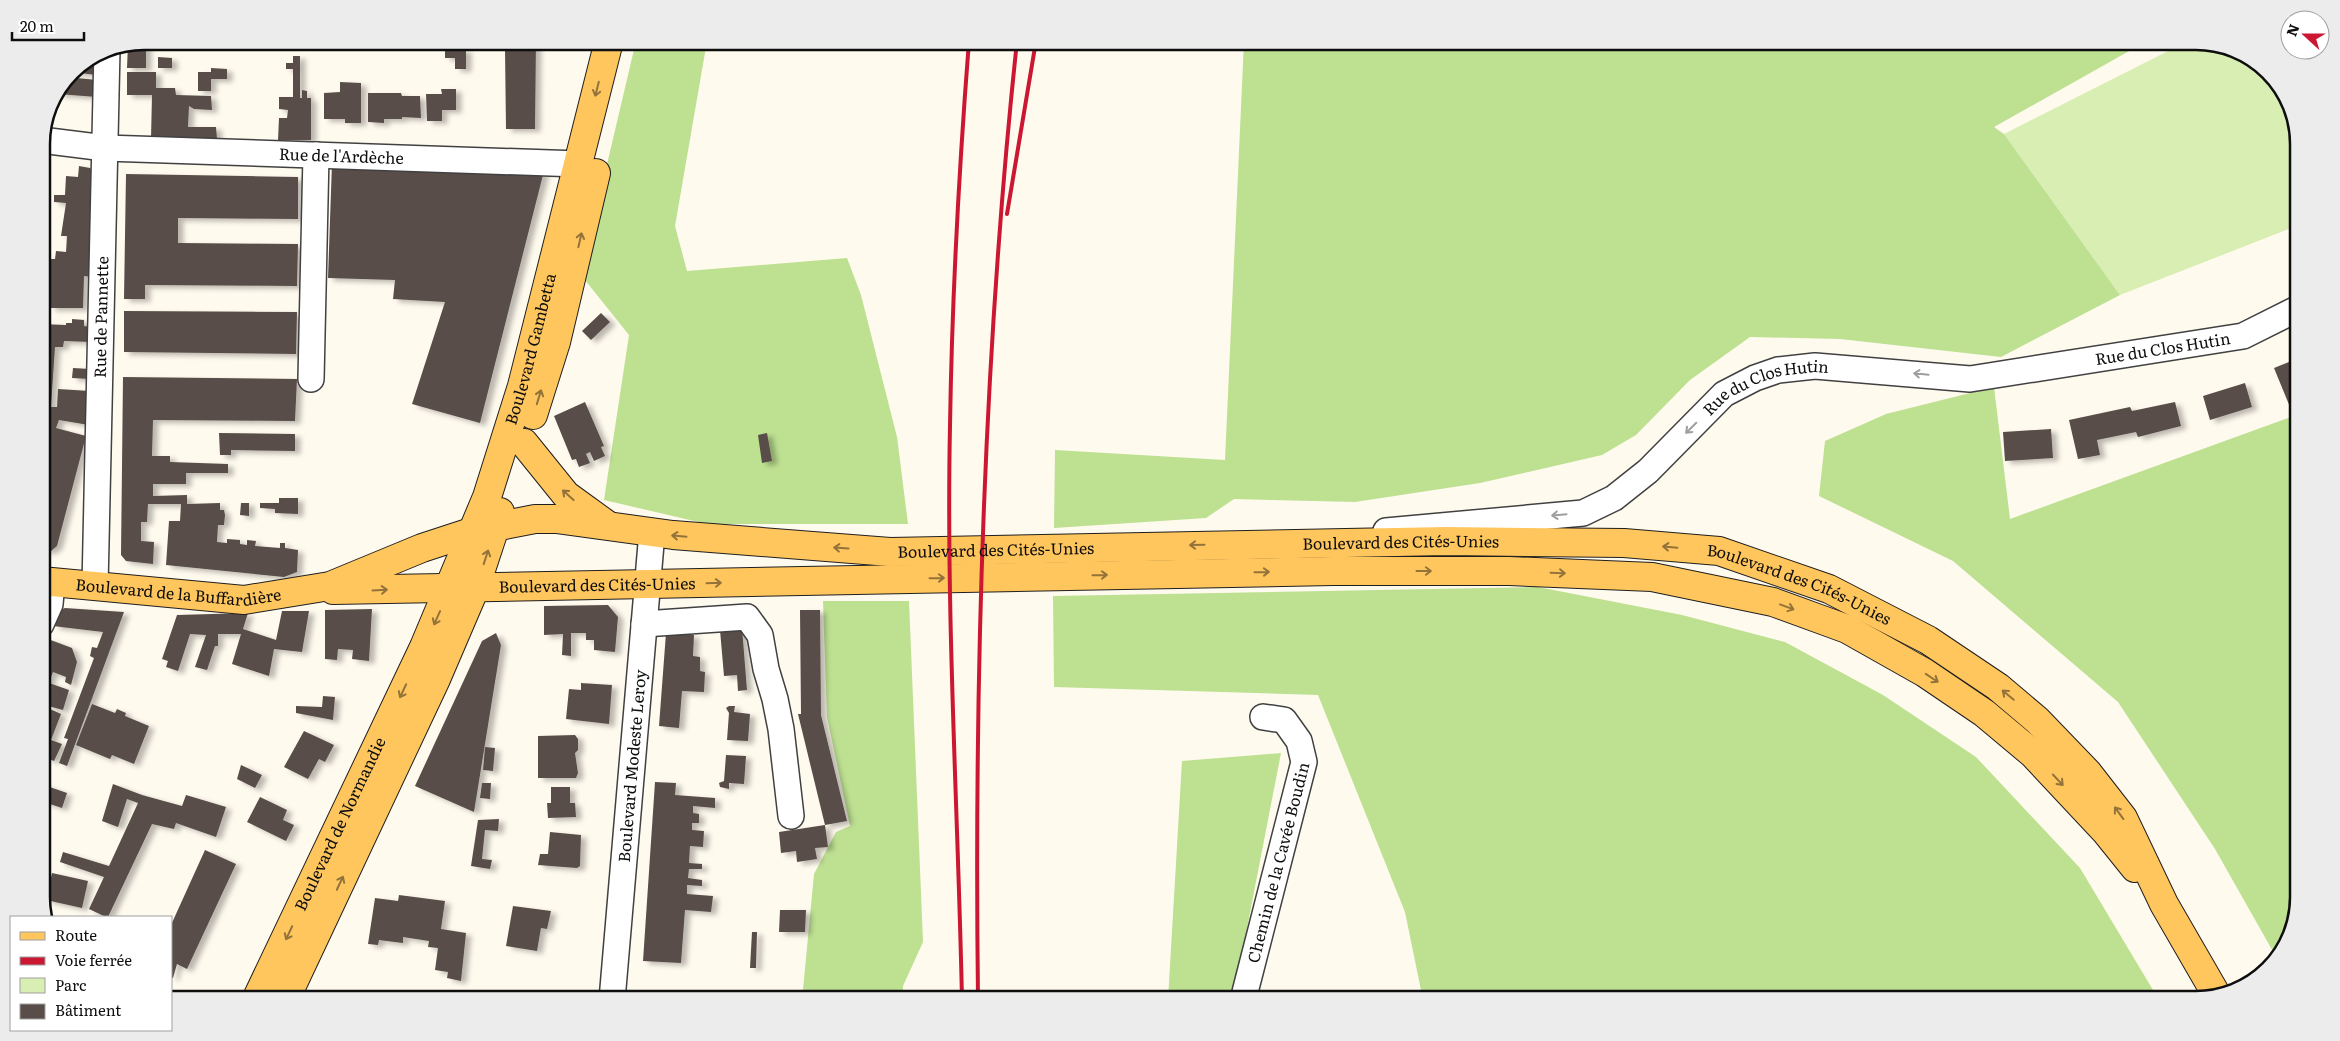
<svg xmlns="http://www.w3.org/2000/svg" width="2340" height="1041" viewBox="0 0 2340 1041" font-family="Literata,serif">
<style>
.green{fill:#d8eeb3}
.forest{fill:#bde091}
.building{fill:#584d49;filter:url(#shadow)}
.lines{fill:none;stroke-linecap:round;stroke-linejoin:round}
.minor-casing{stroke:#414141;stroke-width:28}
.major-casing{stroke:#1f1f1f;stroke-width:30}
.minor{stroke:#fff;stroke-width:25}
.major{stroke:#ffc65e;stroke-width:28}
.rail{stroke:#cc1733;stroke-width:4}
.oneway{stroke:#93733a}
.oneway2{stroke:#9f9f9f}
.labels{text-anchor:middle;stroke-width:5;stroke-linejoin:round;paint-order:stroke}
.street-label{font-size:16px;fill:#0e0e0e;stroke:#fff}
.rim{fill:none;stroke:#0e0e0e;stroke-width:2.5}
</style>
<defs>
<filter id="shadow"><feDropShadow dx="5.5" dy="3" stdDeviation="2.5" flood-color="#0004"/></filter>
</defs>
<rect width="100%" height="100%" fill="#fffaee"/>
<path class="green" d="M 2188,41 L 2236,49 L 2281,87 L 2299,138 L 2299,225 L 2120,295 L 2004,134 Z"/>
<g class="forest">
<path d="M 636,41 L 707,41 L 675,226 L 687,271 L 847,258 L 861,295 L 897,437 L 908,524 L 707,524 L 604,500 L 629,335 L 581,275 Z"/>
<path d="M 1244,41 L 2147,41 L 1994,127 L 2004,134 L 2120,295 L 2001,357 L 1840,339 L 1750,337 L 1690,380 L 1636,435 L 1602,455 L 1480,483 L 1355,502 L 1234,499 L 1206,518 L 1054,528 L 1055,450 L 1225,460 Z"/>
<path d="M 1994,387 L 2010,519 L 2299,414 L 2299,897 L 2291,937 L 2275,955 L 2215,849 L 2118,702 L 1953,561 L 1819,496 L 1825,441 L 1886,414 Z"/>
<path d="M 1538,587 L 1682,615 L 1785,642 L 1883,695 L 1976,757 L 2080,868 L 2159,1000 L 1423,1000 L 1405,912 L 1318,695 L 1054,687 L 1053,596 Z"/>
<path d="M 823,601 L 909,601 L 923,942 L 903,986 L 902,1000 L 802,1000 L 814,874 L 836,832 L 850,826 L 827,717 Z"/>
<path d="M 1281,753 L 1233,1000 L 1168,1000 L 1182,761 Z"/>
</g>
<g class="building">
<path d="M 146,41 L 146,68 L 127,68 L 128,44 Z"/>
<path d="M 503,41 L 536,41 L 535,129 L 506,129 L 505,49 L 503,49 Z"/>
<path d="M 466,49 L 466,69 L 455,69 L 455,58 L 445,58 L 445,50 Z"/>
<path d="M 97,54 L 97,75 L 71,72 L 72,71 Z"/>
<path d="M 293,56 L 300,56 L 300,98 L 302,98 L 302,90 L 307,91 L 307,98 L 311,98 L 311,140 L 278,140 L 279,118 L 287,118 L 288,110 L 279,109 L 279,97 L 293,97 L 293,69 L 286,69 L 286,63 L 293,63 Z"/>
<path d="M 158,57 L 172,58 L 172,68 L 158,68 Z"/>
<path d="M 211,68 L 227,69 L 227,79 L 211,79 L 211,91 L 198,91 L 198,72 L 211,72 Z"/>
<path d="M 127,72 L 156,72 L 156,88 L 175,88 L 176,95 L 211,96 L 212,110 L 194,109 L 189,106 L 188,127 L 216,127 L 217,139 L 151,138 L 152,95 L 127,95 Z"/>
<path d="M 67,77 L 97,80 L 97,97 L 58,94 L 59,89 Z"/>
<path d="M 340,82 L 361,83 L 361,123 L 345,123 L 345,119 L 324,119 L 324,93 L 340,92 Z"/>
<path d="M 441,89 L 456,89 L 456,110 L 442,110 L 442,121 L 427,121 L 426,94 L 442,94 Z"/>
<path d="M 368,93 L 401,93 L 402,96 L 420,96 L 421,118 L 402,117 L 402,119 L 384,119 L 384,123 L 368,122 Z"/>
<path d="M 332,163 L 544,171 L 480,423 L 412,404 L 445,302 L 393,299 L 395,280 L 328,278 Z"/>
<path d="M 79,166 L 90,168 L 95,174 L 92,277 L 84,276 L 83,308 L 50,308 L 51,259 L 55,259 L 56,251 L 66,252 L 67,236 L 61,236 L 66,203 L 54,202 L 54,195 L 65,195 L 66,176 L 78,177 Z"/>
<path d="M 126,174 L 298,177 L 298,219 L 178,218 L 178,243 L 298,244 L 297,286 L 145,285 L 145,299 L 124,299 Z"/>
<path d="M 124,311 L 297,312 L 296,354 L 124,352 Z"/>
<path d="M 601,313 L 610,322 L 591,340 L 582,331 Z"/>
<path d="M 72,319 L 84,320 L 84,326 L 91,327 L 91,342 L 64,341 L 63,347 L 55,347 L 51,407 L 57,407 L 58,389 L 90,391 L 89,425 L 59,420 L 56,428 L 86,436 L 57,546 L 51,551 L 41,550 L 41,463 L 47,465 L 51,450 L 41,448 L 41,324 L 66,325 L 66,323 L 72,323 Z"/>
<path d="M 2299,358 L 2299,404 L 2290,407 L 2274,368 Z"/>
<path d="M 73,368 L 90,369 L 90,379 L 72,378 Z"/>
<path d="M 123,377 L 297,379 L 295,421 L 153,420 L 152,456 L 170,456 L 170,462 L 228,464 L 228,473 L 186,473 L 186,484 L 153,484 L 153,496 L 187,495 L 187,504 L 220,503 L 220,510 L 224,510 L 225,515 L 224,525 L 218,525 L 217,542 L 227,543 L 227,539 L 240,540 L 240,544 L 247,545 L 247,540 L 256,541 L 255,546 L 280,548 L 280,543 L 285,543 L 285,548 L 298,550 L 297,572 L 284,577 L 166,565 L 169,521 L 180,521 L 181,504 L 148,504 L 147,522 L 141,522 L 141,541 L 154,542 L 153,564 L 126,561 L 121,555 Z"/>
<path d="M 2245,383 L 2252,407 L 2210,420 L 2203,396 Z"/>
<path d="M 585,402 L 604,446 L 601,447 L 605,456 L 594,461 L 590,452 L 586,454 L 590,463 L 579,467 L 576,459 L 572,460 L 554,416 Z"/>
<path d="M 2175,402 L 2181,426 L 2138,437 L 2136,432 L 2097,440 L 2100,455 L 2078,459 L 2069,420 L 2130,407 L 2132,411 Z"/>
<path d="M 2051,429 L 2053,458 L 2005,461 L 2003,432 Z"/>
<path d="M 219,433 L 295,434 L 295,451 L 231,450 L 231,455 L 220,455 Z"/>
<path d="M 767,433 L 772,461 L 762,463 L 758,435 Z"/>
<path d="M 279,498 L 298,498 L 298,514 L 275,513 L 275,509 L 260,508 L 260,503 L 279,503 Z"/>
<path d="M 241,503 L 249,503 L 249,516 L 240,515 Z"/>
<path d="M 608,605 L 618,617 L 615,652 L 594,650 L 594,640 L 586,640 L 586,633 L 571,633 L 571,656 L 562,655 L 563,634 L 544,635 L 544,606 Z"/>
<path d="M 65,608 L 124,612 L 67,766 L 59,763 L 68,739 L 64,738 L 94,658 L 90,656 L 92,647 L 97,648 L 103,632 L 53,626 L 60,610 Z"/>
<path d="M 372,609 L 369,661 L 352,659 L 353,650 L 338,649 L 337,660 L 325,659 L 325,610 Z"/>
<path d="M 800,610 L 820,610 L 821,715 L 847,821 L 825,825 L 828,847 L 815,848 L 817,859 L 797,862 L 796,851 L 781,853 L 779,832 L 825,825 L 798,714 L 801,714 Z"/>
<path d="M 282,611 L 309,611 L 302,652 L 274,649 L 269,676 L 232,664 L 241,634 L 218,634 L 218,646 L 215,646 L 207,670 L 195,667 L 206,635 L 190,634 L 178,671 L 166,667 L 168,661 L 162,659 L 177,615 L 248,613 L 243,629 L 276,640 Z"/>
<path d="M 742,628 L 747,690 L 738,691 L 737,675 L 724,676 L 720,630 Z"/>
<path d="M 496,633 L 501,645 L 474,812 L 415,786 L 482,641 Z"/>
<path d="M 666,633 L 694,635 L 693,656 L 700,657 L 700,671 L 705,672 L 704,692 L 682,691 L 679,728 L 659,726 Z"/>
<path d="M 48,639 L 72,648 L 77,662 L 71,685 L 65,682 L 66,677 L 53,672 L 49,683 L 69,690 L 63,710 L 41,704 L 41,655 Z"/>
<path d="M 581,683 L 612,685 L 609,724 L 566,719 L 569,689 L 581,690 Z"/>
<path d="M 323,696 L 335,697 L 333,720 L 296,713 L 296,706 L 322,707 Z"/>
<path d="M 92,704 L 115,713 L 117,709 L 126,713 L 125,716 L 149,726 L 134,764 L 112,755 L 110,759 L 76,745 Z"/>
<path d="M 729,706 L 735,706 L 734,712 L 750,714 L 748,741 L 727,740 L 729,713 L 726,708 Z"/>
<path d="M 50,709 L 61,714 L 51,740 L 62,744 L 54,761 L 44,757 L 49,743 L 41,740 L 41,729 Z"/>
<path d="M 304,731 L 334,745 L 325,762 L 319,759 L 308,779 L 284,767 Z"/>
<path d="M 575,735 L 578,739 L 578,750 L 575,753 L 578,773 L 576,778 L 538,778 L 538,736 Z"/>
<path d="M 485,747 L 495,748 L 493,771 L 483,770 Z"/>
<path d="M 726,755 L 746,756 L 744,784 L 729,783 L 729,789 L 720,787 L 719,783 L 724,781 Z"/>
<path d="M 241,765 L 262,775 L 255,788 L 237,779 Z"/>
<path d="M 655,782 L 676,783 L 675,795 L 715,798 L 715,808 L 693,806 L 693,813 L 699,814 L 699,823 L 692,823 L 692,830 L 704,831 L 703,847 L 690,846 L 689,863 L 702,864 L 702,869 L 689,869 L 688,878 L 702,880 L 702,886 L 687,885 L 687,894 L 713,896 L 711,912 L 685,910 L 681,963 L 643,961 Z"/>
<path d="M 482,783 L 491,783 L 490,799 L 480,798 Z"/>
<path d="M 41,784 L 67,793 L 62,808 L 41,801 Z"/>
<path d="M 113,784 L 142,795 L 182,806 L 186,795 L 226,807 L 216,837 L 176,823 L 174,829 L 152,824 L 108,917 L 106,917 L 89,909 L 104,877 L 60,862 L 63,852 L 109,866 L 138,803 L 127,799 L 118,827 L 102,821 Z"/>
<path d="M 551,787 L 570,787 L 570,803 L 575,803 L 576,817 L 548,818 L 547,803 L 551,803 Z"/>
<path d="M 260,797 L 287,810 L 283,820 L 294,825 L 286,841 L 247,822 Z"/>
<path d="M 499,819 L 498,831 L 485,830 L 482,859 L 492,860 L 490,869 L 471,866 L 478,820 Z"/>
<path d="M 550,832 L 581,835 L 580,866 L 577,868 L 538,865 L 540,854 L 548,854 Z"/>
<path d="M 205,850 L 236,864 L 187,969 L 177,964 L 173,978 L 171,978 L 171,925 Z"/>
<path d="M 52,873 L 88,881 L 82,908 L 46,900 Z"/>
<path d="M 399,895 L 445,901 L 441,929 L 466,933 L 461,981 L 447,978 L 448,972 L 435,970 L 438,948 L 428,947 L 429,941 L 403,937 L 403,943 L 379,940 L 378,945 L 368,944 L 375,898 L 398,901 Z"/>
<path d="M 513,906 L 551,911 L 547,929 L 541,928 L 537,951 L 506,946 Z"/>
<path d="M 780,910 L 806,910 L 805,932 L 779,932 Z"/>
<path d="M 752,932 L 757,932 L 756,968 L 750,968 Z"/>
<path d="M 653,994 L 697,997 L 697,1000 L 653,1000 Z"/>
</g>
<g class="lines">
<g class="minor-casing">
<g id="minor">
<path id="s1" d="M 41,140 L 105,148 L 579,164"/>
<path d="M 311,379 L 316,155"/>
<path id="s2" d="M 1386,531 L 1583,513 L 1614,498 L 1648,471 L 1724,394 L 1755,378 L 1778,370 L 1815,366 L 1970,379 L 2243,336 L 2299,308"/>
<path id="s3" d="M 95,586 L 107,49"/>
<path d="M 41,624 L 50,604 L 52,582"/>
<path d="M 644,624 L 747,617 L 760,635 L 766,669 L 775,699 L 781,729 L 791,816"/>
<path id="s4" d="M 612,1000 L 652,532"/>
<path id="s5" d="M 1243,1000 L 1304,762 L 1299,741 L 1284,720 L 1263,717"/>
</g>
</g>
<g class="major-casing">
<g id="major">
<path d="M 533,415 L 556,342 L 596,173"/>
<path d="M 524,443 L 566,495 L 606,524"/>
<path id="s6" d="M 41,581 L 244,600 L 330,586 L 422,548 L 474,531 L 535,519 L 556,519 L 673,535 L 890,552 L 1446,541 L 1624,543 L 1719,551 L 1829,589 L 1928,640 L 1998,687 L 2037,720 L 2088,773 L 2123,818 L 2164,904 L 2216,994"/>
<path id="s7" d="M 333,590 L 1333,571 L 1509,571 L 1652,577 L 1773,602 L 1847,629 L 1925,673 L 1984,713 L 2033,754 L 2106,832 L 2135,868"/>
<path id="s8" d="M 256,1000 L 424,647 L 487,497 L 522,386 L 609,41"/>
<path d="M 285,1000 L 436,679 L 475,588 L 500,512"/>
</g>
</g>
<use href="#minor" class="minor"/>
<use href="#major" class="major"/>
<g class="rail">
<path d="M 1007,214 L 1036,41"/>
<path d="M 962,1000 C 958,809 946,617 950,426 C 952,298 959,169 969,41"/>
<path d="M 978,1000 C 974,680 983,360 1017,41"/>
</g>
</g>
<defs><path id="oneway-shaft" d="M-6 0H5M1.5-3L5.5 0L1.5 3" fill="none" stroke-width="1.6" stroke-linecap="round" stroke-linejoin="round" transform="scale(1.25)"/></defs>
<g class="oneway">
<use href="#oneway-shaft" transform="translate(597 89) rotate(104)"/>
<use href="#oneway-shaft" transform="translate(580 240) rotate(-77)"/>
<use href="#oneway-shaft" transform="translate(539 397) rotate(-73)"/>
<use href="#oneway-shaft" transform="translate(568 495) rotate(-138)"/>
<use href="#oneway-shaft" transform="translate(679 536) rotate(-175)"/>
<use href="#oneway-shaft" transform="translate(1197 545) rotate(179)"/>
<use href="#oneway-shaft" transform="translate(1670 547) rotate(-175)"/>
<use href="#oneway-shaft" transform="translate(841 548) rotate(-176)"/>
<use href="#oneway-shaft" transform="translate(486 557) rotate(-72)"/>
<use href="#oneway-shaft" transform="translate(1424 571)"/>
<use href="#oneway-shaft" transform="translate(1262 572) rotate(-1)"/>
<use href="#oneway-shaft" transform="translate(1558 573) rotate(2)"/>
<use href="#oneway-shaft" transform="translate(1100 575) rotate(-1)"/>
<use href="#oneway-shaft" transform="translate(937 578) rotate(-1)"/>
<use href="#oneway-shaft" transform="translate(714 583) rotate(-2)"/>
<use href="#oneway-shaft" transform="translate(380 590) rotate(-3)"/>
<use href="#oneway-shaft" transform="translate(1787 607) rotate(20)"/>
<use href="#oneway-shaft" transform="translate(437 618) rotate(114)"/>
<use href="#oneway-shaft" transform="translate(1932 678) rotate(34)"/>
<use href="#oneway-shaft" transform="translate(403 691) rotate(115)"/>
<use href="#oneway-shaft" transform="translate(2008 695) rotate(-140)"/>
<use href="#oneway-shaft" transform="translate(2058 780) rotate(47)"/>
<use href="#oneway-shaft" transform="translate(2119 813) rotate(-126)"/>
<use href="#oneway-shaft" transform="translate(340 883) rotate(-65)"/>
<use href="#oneway-shaft" transform="translate(289 933) rotate(115)"/>
</g>
<g class="oneway2">
<use href="#oneway-shaft" transform="translate(1921 374) rotate(-174)"/>
<use href="#oneway-shaft" transform="translate(1691 428) rotate(135)"/>
<use href="#oneway-shaft" transform="translate(1559 515) rotate(175)"/>
</g>
<g class="labels">
<g class="street-label">
<text dy="6" stroke="none"><textPath href="#s1" startOffset="301">Rue de l'Ardèche</textPath></text>
<text dy="6" stroke="none"><textPath href="#s3" startOffset="269">Rue de Pannette</textPath></text>
<text dy="6" stroke="none"><textPath href="#s8" startOffset="708">Boulevard Gambetta</textPath></text>
<text dy="6" stroke="none"><textPath href="#s2" startOffset="831">Rue du Clos Hutin</textPath></text>
<text dy="6" stroke="none"><textPath href="#s2" startOffset="426">Rue du Clos Hutin</textPath></text>
<text dy="6" stroke="none"><textPath href="#s6" startOffset="1375">Boulevard des Cités-Unies</textPath></text>
<text dy="6" stroke="none"><textPath href="#s6" startOffset="970">Boulevard des Cités-Unies</textPath></text>
<text dy="6" stroke="none"><textPath href="#s7" startOffset="264">Boulevard des Cités-Unies</textPath></text>
<text dy="6" stroke="none"><textPath href="#s6" startOffset="1780">Boulevard des Cités-Unies</textPath></text>
<text dy="6" stroke="none"><textPath href="#s6" startOffset="138">Boulevard de la Buffardière</textPath></text>
<text dy="6" stroke="none"><textPath href="#s4" startOffset="235">Boulevard Modeste Leroy</textPath></text>
<text dy="6" stroke="none"><textPath href="#s8" startOffset="195">Boulevard de Normandie</textPath></text>
<text dy="6" stroke="none"><textPath href="#s5" startOffset="142">Chemin de la Cavée Boudin</textPath></text>
</g>
</g>
<path d="M0 0H2340V1041H0ZM144 50H2196A94 94 0 0 1 2290 144V897A94 94 0 0 1 2196 991H144A94 94 0 0 1 50 897V144A94 94 0 0 1 144 50Z" fill="#ececec" fill-rule="evenodd"/>
<path class="rim" d="M144 50H2196A94 94 0 0 1 2290 144V897A94 94 0 0 1 2196 991H144A94 94 0 0 1 50 897V144A94 94 0 0 1 144 50Z"/>
<rect x="10" y="916" width="162" height="115" fill="#ffffff" stroke="#9f9f9f"/>
<rect x="20" y="932" width="25" height="8" fill="#ffc65e" stroke="#9f9f9f"/>
<text x="55" y="941" font-size="15" fill="#0e0e0e">Route</text>
<rect x="20" y="957" width="25" height="8" fill="#cc1733" stroke="#9f9f9f"/>
<text x="55" y="966" font-size="15" fill="#0e0e0e">Voie ferrée</text>
<rect x="20" y="978" width="25" height="15" fill="#d8eeb3" stroke="#9f9f9f"/>
<text x="55" y="991" font-size="15" fill="#0e0e0e">Parc</text>
<rect x="20" y="1004" width="25" height="15" fill="#584d49" stroke="#9f9f9f"/>
<text x="55" y="1016" font-size="15" fill="#0e0e0e">Bâtiment</text>
<g transform="translate(2305 35) rotate(291)"><circle r="24" fill="#ffffff" stroke="#9f9f9f"/>
<path d="M0-4L9 19L0 12L-9 19Z" fill="#cc1733"/>
<text y="-8" font-size="14" font-weight="bold" text-anchor="middle" fill="#0e0e0e">N</text>
</g>
<path d="M12 32v8h72v-8" fill="none" stroke="#0e0e0e" stroke-width="2.5"/>
<text x="20" y="32" font-size="15" fill="#0e0e0e" stroke="#ffffff" stroke-width="4" paint-order="stroke">20 m</text>
</svg>
